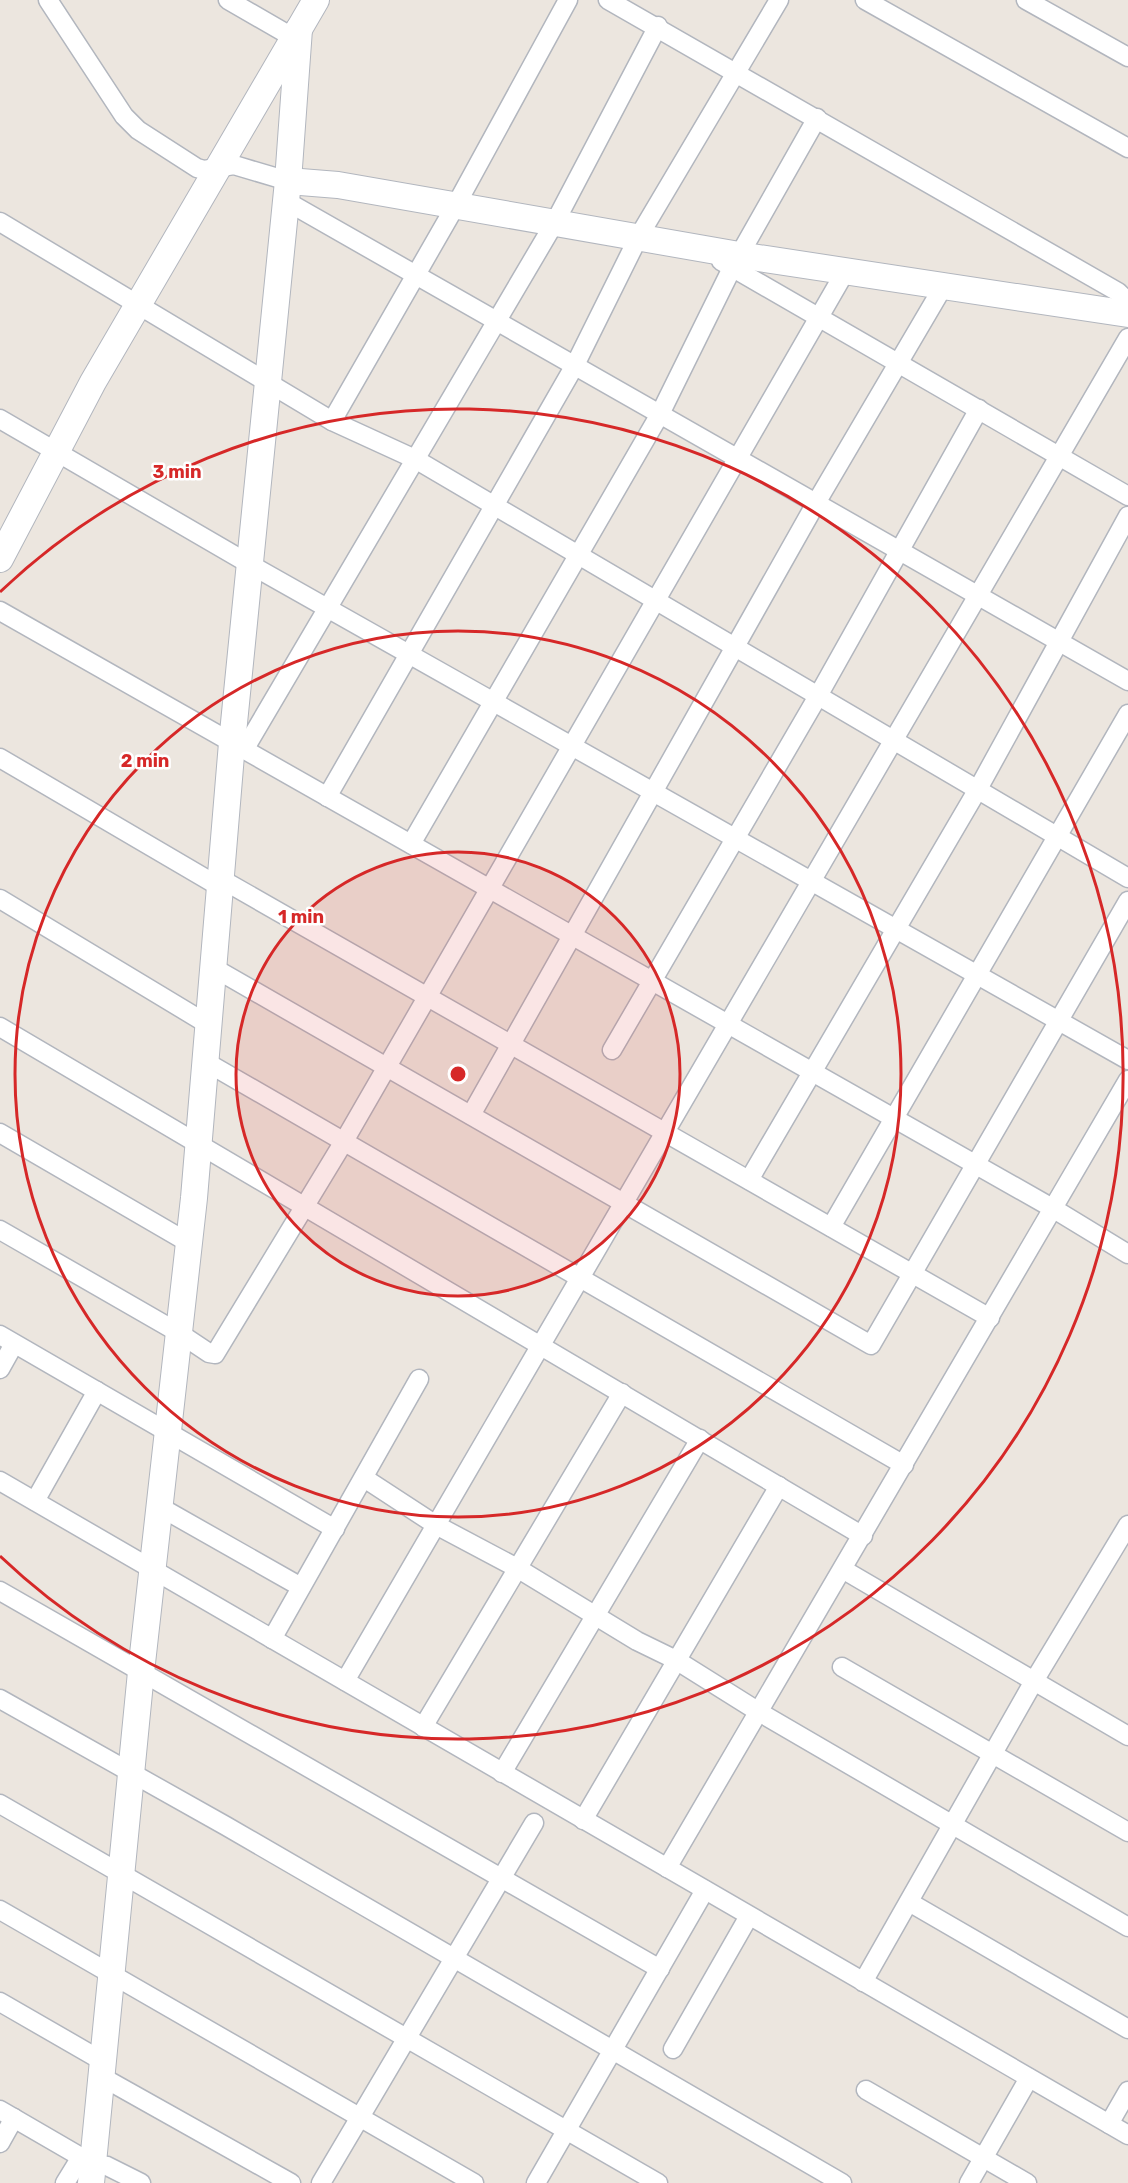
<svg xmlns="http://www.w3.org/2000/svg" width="1128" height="2183" viewBox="0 0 1128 2183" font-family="Rubik,sans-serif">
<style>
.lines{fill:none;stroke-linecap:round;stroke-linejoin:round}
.street-casing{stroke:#b2b6be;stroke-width:21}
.secondary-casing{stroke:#b2b6be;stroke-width:28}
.street{stroke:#fff;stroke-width:18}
.secondary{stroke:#fff;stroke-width:26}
.ring{fill:none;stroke:#d62828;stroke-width:3}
.centre{fill:#d62828;stroke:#fff;stroke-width:3}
.ring-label{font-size:18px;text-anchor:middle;font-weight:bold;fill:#d62828;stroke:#fff;stroke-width:5;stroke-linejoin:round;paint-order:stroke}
</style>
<rect width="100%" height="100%" fill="#ece6df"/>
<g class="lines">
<g class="street-casing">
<g id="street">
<path d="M 48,0 L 124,116 L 138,130 L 197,168 L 204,170 L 234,165 L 288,181"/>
<path d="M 228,0 L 294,38"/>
<path d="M 608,0 L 1118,292 L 1128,302"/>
<path d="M 865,0 L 1128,148"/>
<path d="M 1026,0 L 1128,57"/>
<path d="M 286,201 L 1128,681"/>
<path d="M 0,222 L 332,421 L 415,459 L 1128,878"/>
<path d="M 721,261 L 1128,496"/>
<path d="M 0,419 L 251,565 L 1128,1060"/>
<path d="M 332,421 L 456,205 L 568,0"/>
<path d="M 0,611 L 1054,1209 L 1128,1254"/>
<path d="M 244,750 L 555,222 L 658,26"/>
<path d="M 0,758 L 220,887"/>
<path d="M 327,797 L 575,365 L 639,236 L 779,0"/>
<path d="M 411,844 L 660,414 L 732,268 L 817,118"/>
<path d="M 221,879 L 990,1318"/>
<path d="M 0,899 L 209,1025"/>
<path d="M 214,968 L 871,1345 L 1128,901"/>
<path d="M 0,1027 L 863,1536"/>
<path d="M 612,1050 L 818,696 L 979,409"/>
<path d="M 206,1062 L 904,1465"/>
<path d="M 471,1115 L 816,503 L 943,287"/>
<path d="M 0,1133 L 189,1243"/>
<path d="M 749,1180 L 978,789 L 1128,516"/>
<path d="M 831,1227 L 1128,714"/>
<path d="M 0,1230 L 179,1333 L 209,1353 L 215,1354 L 343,1143 L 845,272"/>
<path d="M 0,1335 L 335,1529"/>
<path d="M 0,1369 L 14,1344"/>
<path d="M 364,1478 L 436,1525 L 517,1568 L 637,1641 L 676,1660 L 759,1712 L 1128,1927"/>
<path d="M 0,1481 L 1128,2135"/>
<path d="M 35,1501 L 97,1391"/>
<path d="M 160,1507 L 301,1587"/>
<path d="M 844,1570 L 1128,1736"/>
<path d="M 0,1591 L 660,1969"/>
<path d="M 272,1639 L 419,1379"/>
<path d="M 842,1667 L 1128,1832"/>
<path d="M 345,1681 L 1128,338"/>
<path d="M 0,1699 L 226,1826 L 842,2183"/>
<path d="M 423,1727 L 622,1393"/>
<path d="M 502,1773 L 700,1439"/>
<path d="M 0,1804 L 658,2183"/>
<path d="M 583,1820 L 779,1486"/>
<path d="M 667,1868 L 1128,1080"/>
<path d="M 909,1902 L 1128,2029"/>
<path d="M 0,1910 L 474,2183"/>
<path d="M 863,1982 L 1034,1681 L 1128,1525"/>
<path d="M 0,2002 L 104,2062"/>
<path d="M 673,2049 L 749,1916"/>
<path d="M 102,2077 L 291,2183"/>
<path d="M 866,2090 L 1027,2183"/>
<path d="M 0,2110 L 93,2164 L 107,2166 L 141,2183"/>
<path d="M 1109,2124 L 1128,2091"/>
<path d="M 0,2143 L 14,2118"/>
<path d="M 65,2183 L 81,2157"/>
<path d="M 321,2183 L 534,1823"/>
<path d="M 536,2183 L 705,1890"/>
<path d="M 969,2183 L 1029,2078"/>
</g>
</g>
<g class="secondary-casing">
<g id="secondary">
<path d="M 288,181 L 338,185 L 739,255 L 1128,314"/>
<path d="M 0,559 L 93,382 L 316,0"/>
<path d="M 91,2183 L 141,1672 L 194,1198 L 232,743 L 288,181 L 299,29"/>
</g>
</g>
<use href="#street" class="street"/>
<use href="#secondary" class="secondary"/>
</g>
<circle cx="458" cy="1074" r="222" fill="#d62828" fill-opacity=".12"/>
<g class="ring">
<circle cx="458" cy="1074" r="222"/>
<circle cx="458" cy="1074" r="443"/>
<path d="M0 592A665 665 0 1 1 0 1556"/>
</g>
<circle cx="458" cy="1074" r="9" class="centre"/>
<g class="ring-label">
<text x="177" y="478">3 min</text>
<text x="145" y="767">2 min</text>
<text x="301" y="923">1 min</text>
</g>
</svg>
